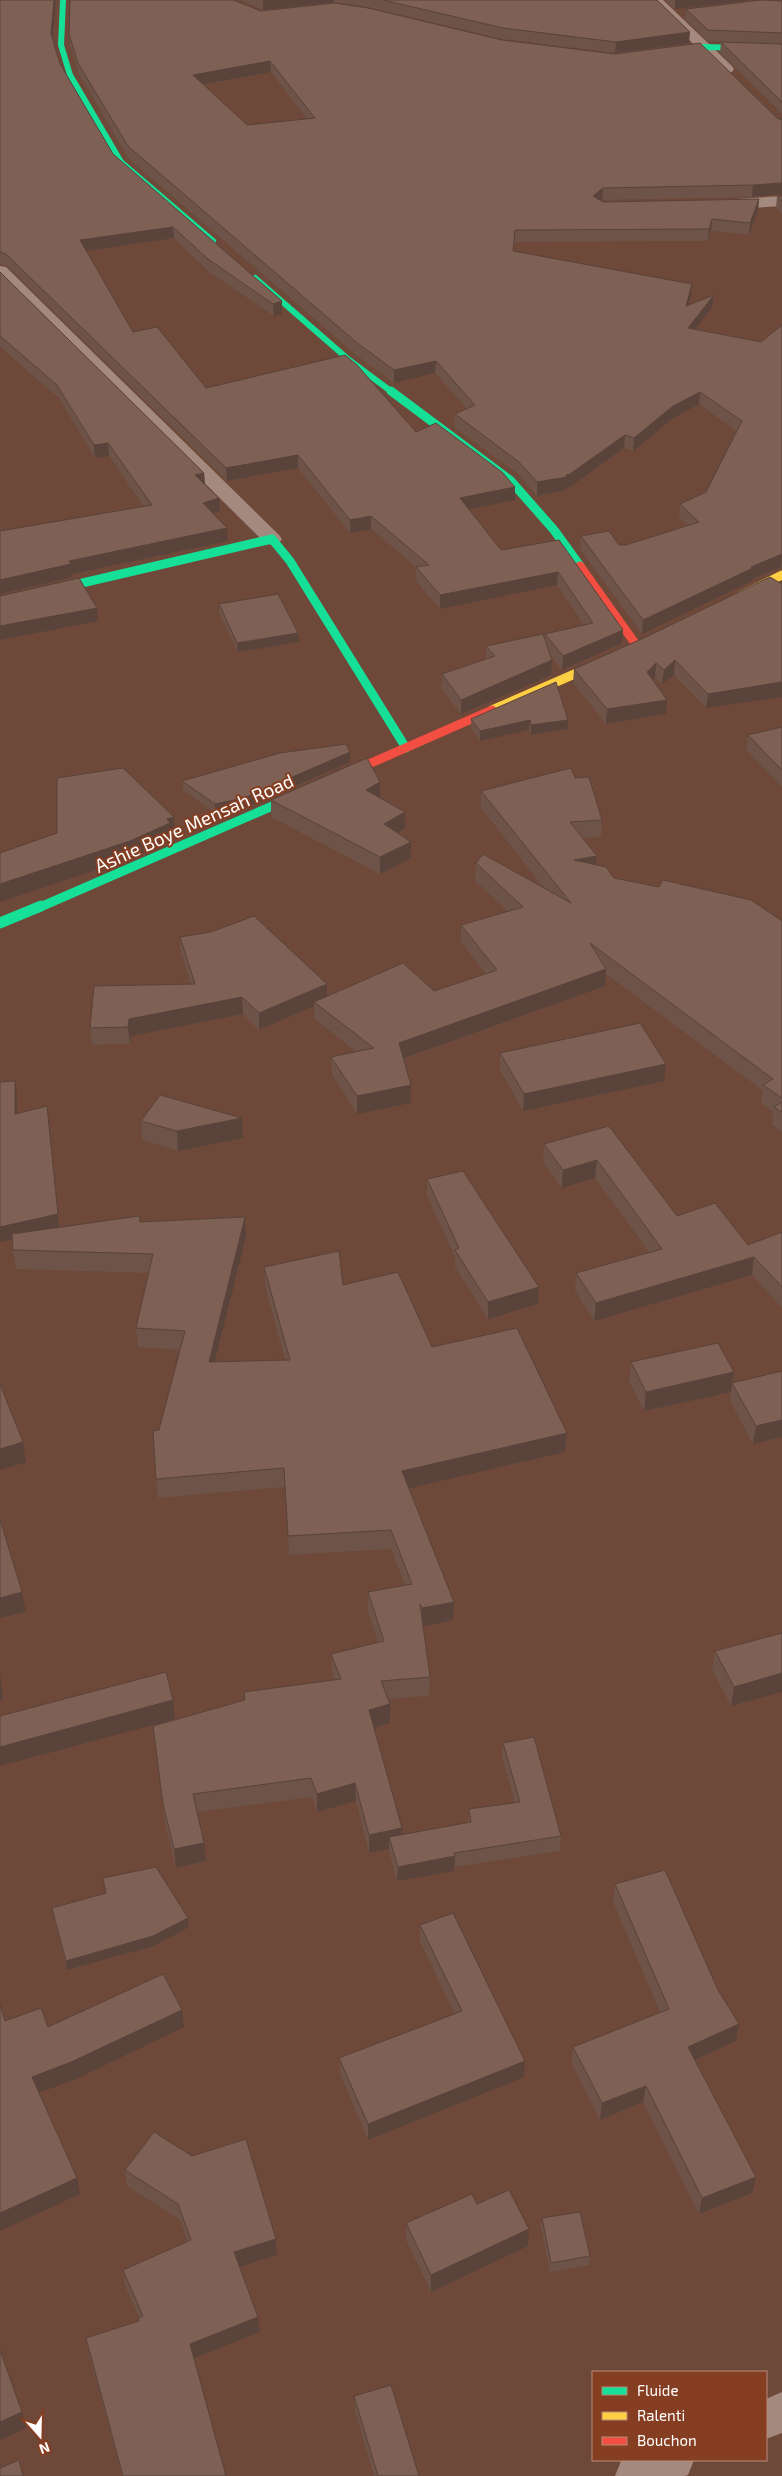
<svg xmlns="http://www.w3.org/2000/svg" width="782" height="2476" viewBox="0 0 782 2476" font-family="'Exo 2',sans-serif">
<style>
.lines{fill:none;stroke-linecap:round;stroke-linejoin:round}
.street{fill:#a4897e;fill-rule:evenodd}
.fast-far2{stroke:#16e098;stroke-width:6}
.fast-far1{stroke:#16e098;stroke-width:9}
.fast{stroke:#16e098;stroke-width:11}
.slow{stroke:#ffcf43;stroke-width:9}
.jam{stroke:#f24e42;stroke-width:9}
.wall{fill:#6d5348;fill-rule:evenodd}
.shaded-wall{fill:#59433b}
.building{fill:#7f6054;stroke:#59433b;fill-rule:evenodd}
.labels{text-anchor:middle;stroke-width:4;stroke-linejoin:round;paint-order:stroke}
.street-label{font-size:19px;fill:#fff;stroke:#853e21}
</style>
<rect width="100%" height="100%" fill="#6e4838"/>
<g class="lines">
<g class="street">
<path d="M 648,0 L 663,0 L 732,66 L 734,69 L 732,72 L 722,72 Z"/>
<path d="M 782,196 L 782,206 L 721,210 L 713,205 L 721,200 Z"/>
<path d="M 0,266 L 6,267 L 279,535 L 282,539 L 279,543 L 272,545 L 265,543 L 0,280 Z"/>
<path d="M 782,2392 L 782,2433 L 766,2439 L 766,2399 Z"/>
<path d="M 625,2460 L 694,2460 L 688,2475 L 684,2476 L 615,2476 L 621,2461 Z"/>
</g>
<g class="fast-far2">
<path d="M 63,0 L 61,45 L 70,75 L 121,162 L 213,241"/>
<path d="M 666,52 L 704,47 L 782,49"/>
<path d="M 255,278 L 349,360 L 392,392"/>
</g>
<g class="fast-far1">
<path d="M 391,391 L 510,480 L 554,530 L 580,566"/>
<path d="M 0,602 L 272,539 L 290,561 L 406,748"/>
<path d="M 38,908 L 346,774"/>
</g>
<path class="fast" d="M 0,923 L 41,906"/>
<g class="slow">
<path d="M 740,596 L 782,575"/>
<path d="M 492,710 L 609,659"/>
</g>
<g class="jam">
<path d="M 580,566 L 637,646"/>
<path d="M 346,774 L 492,710"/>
</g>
</g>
<g class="wall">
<path d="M 0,0 L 56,0 L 53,39 L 60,64 L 113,154 L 282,301 L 282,314 L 274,316 L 209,272 L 174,238 L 87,251 L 133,332 L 206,388 L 416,432 L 515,500 L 469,509 L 501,550 L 559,540 L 623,630 L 622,643 L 562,670 L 550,655 L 551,675 L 461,714 L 441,688 L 442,674 L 486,659 L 486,646 L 544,637 L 545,634 L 584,625 L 557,585 L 440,609 L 416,581 L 416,567 L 371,529 L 350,533 L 298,468 L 227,481 L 7,266 L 0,264 Z"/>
<path d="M 241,0 L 657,0 L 689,43 L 615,53 L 502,39 L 368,7 L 334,2 L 263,10 Z"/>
<path d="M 665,0 L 752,0 L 675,9 Z"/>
<path d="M 782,1 L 782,44 L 707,41 L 685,19 L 686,9 Z"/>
<path d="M 261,11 L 777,118 L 782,120 L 782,194 L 752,197 L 602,200 L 601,201 L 603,202 L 759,199 L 758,210 L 749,235 L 711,231 L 708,241 L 515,242 L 514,251 L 691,296 L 689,305 L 714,295 L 712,307 L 695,329 L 761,342 L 782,325 L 782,567 L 752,579 L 752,581 L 642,634 L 580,549 L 581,536 L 619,545 L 626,545 L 687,525 L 679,517 L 680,504 L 706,492 L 736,431 L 699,404 L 672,419 L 633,451 L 624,448 L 570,487 L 566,488 L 566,490 L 537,496 L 518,474 L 454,427 L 455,414 L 467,409 L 435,373 L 394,383 L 356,355 L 128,158 L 79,74 L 70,45 L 69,34 ZM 271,72 L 307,119 L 247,125 L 204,85 Z"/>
<path d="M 721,42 L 782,44 L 782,114 L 720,53 Z"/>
<path d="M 782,196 L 782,214 L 776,208 L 777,197 Z"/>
<path d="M 0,272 L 204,473 L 205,484 L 219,498 L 220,511 L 213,513 L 228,541 L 72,574 L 72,577 L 0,594 L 144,507 L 109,456 L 95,458 L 59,398 L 0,347 Z"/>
<path d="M 770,577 L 706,708 L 674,675 L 662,684 L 655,678 L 653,680 L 667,700 L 666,714 L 606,724 L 573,683 L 574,669 L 646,637 Z"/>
<path d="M 219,604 L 299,642 L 238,652 L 219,613 Z"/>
<path d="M 471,719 L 568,720 L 568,729 L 531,735 L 529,730 L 480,741 L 471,729 Z"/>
<path d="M 782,727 L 782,787 L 746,750 L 748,735 Z"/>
<path d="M 350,762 L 245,808 L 215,813 L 183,790 L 182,781 Z"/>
<path d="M 575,778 L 602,820 L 601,837 L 583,838 L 596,865 L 614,878 L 782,921 L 782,1132 L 772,1125 L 773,1112 L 761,1103 L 762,1090 L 606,974 L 605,986 L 404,1059 L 411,1085 L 411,1103 L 357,1114 L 332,1075 L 331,1057 L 356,1052 L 315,1019 L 314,1006 L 259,1030 L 243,1014 L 131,1036 L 130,1044 L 92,1045 L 90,1028 L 191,984 L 181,953 L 180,937 L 327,996 L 434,991 L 486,974 L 461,942 L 461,925 L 508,911 L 475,881 L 476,863 L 544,888 L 481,808 L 481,791 Z"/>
<path d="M 380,782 L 380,797 L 405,812 L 405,828 L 398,833 L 411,858 L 380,874 L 271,817 L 271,800 Z"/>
<path d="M 500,1053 L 664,1081 L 523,1111 L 500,1070 Z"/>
<path d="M 17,1095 L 17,1114 L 59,1227 L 140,1222 L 245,1217 L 246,1237 L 215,1362 L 285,1360 L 265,1286 L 264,1267 L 343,1285 L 432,1347 L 567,1433 L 565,1452 L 409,1488 L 454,1602 L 453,1620 L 423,1626 L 430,1677 L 429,1696 L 388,1699 L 390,1723 L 374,1727 L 402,1835 L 468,1823 L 469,1809 L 515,1803 L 502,1757 L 503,1743 L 561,1836 L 560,1851 L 455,1867 L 454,1871 L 397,1881 L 389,1852 L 389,1849 L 369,1853 L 356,1801 L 317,1812 L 312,1797 L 198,1812 L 206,1861 L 176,1868 L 165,1823 L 153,1726 L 244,1700 L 244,1692 L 334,1680 L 332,1673 L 331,1654 L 378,1642 L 368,1611 L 368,1592 L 405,1585 L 391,1549 L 289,1555 L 285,1487 L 158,1498 L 156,1479 L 159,1430 L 180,1350 L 138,1347 L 136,1328 L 148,1273 L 16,1269 L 13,1250 Z"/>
<path d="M 141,1121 L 243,1138 L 178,1151 L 142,1140 Z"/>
<path d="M 609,1126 L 677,1216 L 748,1245 L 782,1232 L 782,1308 L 752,1275 L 594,1321 L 575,1291 L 576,1273 L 649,1252 L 595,1178 L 562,1188 L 543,1162 L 544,1144 Z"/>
<path d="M 427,1179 L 539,1287 L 538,1304 L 488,1319 L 455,1267 L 455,1257 L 427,1196 Z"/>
<path d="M 631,1362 L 734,1372 L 733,1383 L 782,1371 L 753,1444 L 730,1401 L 731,1392 L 644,1411 L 629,1381 Z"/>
<path d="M 782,1633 L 782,1692 L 731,1706 L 712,1670 L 715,1651 Z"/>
<path d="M 615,1884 L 736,2041 L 695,2060 L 752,2193 L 699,2214 L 643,2102 L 600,2120 L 572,2064 L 573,2047 L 660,2012 L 613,1902 Z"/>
<path d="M 52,1908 L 188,1918 L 189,1927 L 154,1946 L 67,1970 L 54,1918 Z"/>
<path d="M 420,1925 L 524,2077 L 368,2140 L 340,2074 L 339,2058 L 455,2014 L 420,1942 Z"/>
<path d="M 125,2170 L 276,2239 L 277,2255 L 240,2266 L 260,2332 L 194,2358 L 226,2476 L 122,2476 L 89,2354 L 86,2338 L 138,2321 L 138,2318 L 139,2318 L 125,2286 L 123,2270 L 187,2242 L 180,2220 L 127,2186 Z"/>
<path d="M 477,2204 L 528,2246 L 431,2292 L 406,2240 L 406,2223 Z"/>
<path d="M 542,2218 L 590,2256 L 589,2265 L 550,2272 L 541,2227 Z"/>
<path d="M 354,2396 L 419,2476 L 374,2476 L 355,2412 Z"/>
</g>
<g class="shaded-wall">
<path d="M 54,0 L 56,0 L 52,45 L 51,34 Z"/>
<path d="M 263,0 L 334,0 L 334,2 L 263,10 Z"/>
<path d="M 675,0 L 752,0 L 675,9 Z"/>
<path d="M 690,32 L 689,43 L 615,53 L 616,42 Z"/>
<path d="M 270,61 L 271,72 L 194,86 L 193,75 Z"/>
<path d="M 782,183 L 782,194 L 752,197 L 753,185 Z"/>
<path d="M 603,188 L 602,200 L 592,208 L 593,196 Z"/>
<path d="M 759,199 L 758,210 L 749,235 L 750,223 Z"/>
<path d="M 712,219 L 711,231 L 708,241 L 709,229 Z"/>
<path d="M 173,227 L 174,238 L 81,252 L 80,240 Z"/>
<path d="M 692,284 L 691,296 L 685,318 L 686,306 Z"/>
<path d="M 714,295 L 712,307 L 687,340 L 688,328 Z"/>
<path d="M 282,301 L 282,314 L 274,316 L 273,304 Z"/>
<path d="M 436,361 L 435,373 L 394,383 L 394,370 Z"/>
<path d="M 700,392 L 699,404 L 672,419 L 633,451 L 634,438 L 673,406 Z"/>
<path d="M 625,435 L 624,448 L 570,487 L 566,488 L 566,490 L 537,496 L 537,482 L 566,475 Z"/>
<path d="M 108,443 L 109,456 L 95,458 L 94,445 Z"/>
<path d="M 298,455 L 298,468 L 227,481 L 226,468 Z"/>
<path d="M 204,473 L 205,486 L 195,475 Z"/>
<path d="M 515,487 L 515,500 L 460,511 L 460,498 Z"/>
<path d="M 219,498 L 220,511 L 204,516 L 203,503 Z"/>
<path d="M 371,516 L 371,529 L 350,533 L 350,520 Z"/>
<path d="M 227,528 L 228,541 L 72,574 L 72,577 L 0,594 L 0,580 L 69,561 Z"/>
<path d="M 782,554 L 781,567 L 752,579 L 752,581 L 642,634 L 643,620 L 751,567 Z"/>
<path d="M 558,572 L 557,585 L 440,609 L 440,595 Z"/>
<path d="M 97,608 L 98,621 L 0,640 L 0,626 Z"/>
<path d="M 623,630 L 622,643 L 562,670 L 563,656 Z"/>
<path d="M 298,633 L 299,642 L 238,652 L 237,643 Z"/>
<path d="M 552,660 L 551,675 L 461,714 L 461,700 Z"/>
<path d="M 675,660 L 674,675 L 662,684 L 664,670 Z"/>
<path d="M 656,663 L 655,678 L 646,686 L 647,672 Z"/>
<path d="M 782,682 L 782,697 L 706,708 L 708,694 Z"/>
<path d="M 667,700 L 666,714 L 606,724 L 607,709 Z"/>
<path d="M 530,720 L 529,730 L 480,741 L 480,731 Z"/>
<path d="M 568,720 L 568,729 L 531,735 L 531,725 Z"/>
<path d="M 350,752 L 350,762 L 245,808 L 215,813 L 215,804 Z"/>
<path d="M 380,782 L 380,799 L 366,790 Z"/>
<path d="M 405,812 L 405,828 L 384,841 L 384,824 Z"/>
<path d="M 174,817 L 175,834 L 171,835 L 171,841 L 132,858 L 0,902 L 0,884 L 167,819 Z"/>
<path d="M 411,842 L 411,858 L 380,874 L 380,857 Z"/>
<path d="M 597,856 L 595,873 L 574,860 Z"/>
<path d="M 606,969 L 605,986 L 399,1060 L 399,1043 Z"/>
<path d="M 327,984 L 327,1001 L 314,1002 L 314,1006 L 259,1030 L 259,1013 Z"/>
<path d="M 242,997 L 243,1014 L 131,1036 L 130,1044 L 128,1027 L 129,1019 Z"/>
<path d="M 666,1064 L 664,1081 L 523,1111 L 524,1094 Z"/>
<path d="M 15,1081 L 17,1095 L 17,1129 L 15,1114 Z"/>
<path d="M 411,1085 L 411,1103 L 357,1114 L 357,1096 Z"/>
<path d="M 242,1118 L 243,1138 L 178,1151 L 177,1131 Z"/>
<path d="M 49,1120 L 59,1229 L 0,1242 L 0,1227 Z"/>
<path d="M 597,1160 L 595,1178 L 562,1188 L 563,1170 Z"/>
<path d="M 245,1217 L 246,1237 L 210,1381 L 209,1362 Z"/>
<path d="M 754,1257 L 752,1275 L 594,1321 L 596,1303 Z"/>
<path d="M 539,1287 L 538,1304 L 488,1319 L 488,1302 Z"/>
<path d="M 734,1372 L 731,1392 L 644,1411 L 646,1392 Z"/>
<path d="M 782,1420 L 782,1437 L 753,1444 L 756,1426 Z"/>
<path d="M 567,1433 L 565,1452 L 402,1490 L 402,1471 Z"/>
<path d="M 23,1442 L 26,1462 L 0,1470 L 0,1449 Z"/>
<path d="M 22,1592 L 26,1612 L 0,1618 L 0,1598 Z"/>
<path d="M 454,1602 L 453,1620 L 421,1627 L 422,1608 Z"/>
<path d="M 782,1673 L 782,1692 L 731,1706 L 734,1687 Z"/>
<path d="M 0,1674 L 3,1699 L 0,1700 Z"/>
<path d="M 173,1700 L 175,1719 L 0,1766 L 0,1747 Z"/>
<path d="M 390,1704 L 390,1723 L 369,1729 L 369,1710 Z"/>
<path d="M 355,1783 L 356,1801 L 317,1812 L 317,1794 Z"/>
<path d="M 402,1828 L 402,1847 L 389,1837 L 389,1849 L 369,1853 L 369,1835 Z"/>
<path d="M 204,1843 L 206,1861 L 176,1868 L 174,1849 Z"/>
<path d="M 455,1856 L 454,1871 L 397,1881 L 398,1867 Z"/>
<path d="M 188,1918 L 189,1927 L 154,1946 L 67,1970 L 66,1961 Z"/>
<path d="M 182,2010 L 184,2027 L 74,2080 L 35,2094 L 32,2077 Z"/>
<path d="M 739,2024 L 736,2041 L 686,2064 L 688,2047 Z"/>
<path d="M 525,2061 L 524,2077 L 368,2140 L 368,2124 Z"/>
<path d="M 646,2086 L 643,2102 L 600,2120 L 602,2103 Z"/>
<path d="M 756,2177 L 752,2193 L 699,2214 L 702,2198 Z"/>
<path d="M 77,2178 L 80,2194 L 0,2231 L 0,2213 Z"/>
<path d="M 529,2229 L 528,2246 L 431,2292 L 431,2275 Z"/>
<path d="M 276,2239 L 277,2255 L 236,2268 L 234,2252 Z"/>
<path d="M 258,2317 L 260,2332 L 192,2359 L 190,2344 Z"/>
<path d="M 22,2412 L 26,2428 L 0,2440 L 0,2422 Z"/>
</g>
<g class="building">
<path d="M 0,0 L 54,0 L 51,34 L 60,64 L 113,154 L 282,301 L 273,304 L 208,259 L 173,227 L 80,240 L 133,332 L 157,327 L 206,388 L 345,355 L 357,365 L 416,432 L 436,423 L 502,472 L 515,487 L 460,498 L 501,550 L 559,540 L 623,630 L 563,656 L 545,634 L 593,623 L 558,572 L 440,595 L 416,567 L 429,565 L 371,516 L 350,520 L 298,455 L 226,468 L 6,254 L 0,252 Z"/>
<path d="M 70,0 L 233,0 L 261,11 L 334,3 L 368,8 L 502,40 L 615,54 L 700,43 L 777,118 L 782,120 L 782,183 L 753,185 L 603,188 L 593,196 L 603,202 L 759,199 L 750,223 L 712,219 L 709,229 L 515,230 L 513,251 L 692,284 L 686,306 L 714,295 L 688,328 L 761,342 L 782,325 L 782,554 L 751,567 L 753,568 L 643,620 L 581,536 L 609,531 L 619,545 L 626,545 L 699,522 L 680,504 L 706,492 L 742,421 L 700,392 L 673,406 L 634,438 L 625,435 L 570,474 L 566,475 L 567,477 L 537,482 L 519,462 L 455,414 L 475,405 L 436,361 L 394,370 L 356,342 L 128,146 L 78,63 L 69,34 ZM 270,61 L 315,118 L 247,125 L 193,75 Z"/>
<path d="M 383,0 L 657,0 L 690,32 L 616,42 L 503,28 Z"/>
<path d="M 761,0 L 782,1 L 782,33 L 708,30 L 686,9 Z"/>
<path d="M 721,42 L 782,44 L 782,102 Z"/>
<path d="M 782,196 L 782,201 L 777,197 Z"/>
<path d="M 0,272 L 204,473 L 195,475 L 219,498 L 203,503 L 227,528 L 69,561 L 71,564 L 0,580 L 0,531 L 152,505 L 108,443 L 94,445 L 57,385 L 0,336 Z"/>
<path d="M 770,577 L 782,584 L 782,682 L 708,694 L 675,660 L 664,670 L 656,663 L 647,672 L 667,700 L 607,709 L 574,669 L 646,637 Z"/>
<path d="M 79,578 L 97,608 L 0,626 L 0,596 Z"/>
<path d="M 278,594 L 298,633 L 237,643 L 219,604 Z"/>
<path d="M 543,634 L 552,660 L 461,700 L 442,674 L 495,656 L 486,646 Z"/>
<path d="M 556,682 L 568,720 L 531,725 L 530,720 L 480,731 L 471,719 Z"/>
<path d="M 782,727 L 782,770 L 748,735 Z"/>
<path d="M 346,744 L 350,752 L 244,798 L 215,804 L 182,781 L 280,753 Z"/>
<path d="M 367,758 L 380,782 L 366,790 L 405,812 L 384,824 L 411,842 L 380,857 L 271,800 Z"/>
<path d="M 123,768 L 174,817 L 167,819 L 170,823 L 130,841 L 0,884 L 0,853 L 57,833 L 57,778 Z"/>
<path d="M 571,768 L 575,778 L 589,777 L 602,820 L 570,822 L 597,856 L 574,860 L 606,867 L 614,878 L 659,887 L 663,880 L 751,900 L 782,921 L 782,1098 L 763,1085 L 773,1079 L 590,943 L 606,969 L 399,1043 L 411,1085 L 357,1096 L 331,1057 L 374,1048 L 314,1002 L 403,963 L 434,991 L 497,970 L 461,925 L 523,907 L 476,863 L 483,854 L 571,903 L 481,791 Z"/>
<path d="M 254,916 L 327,984 L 259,1013 L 242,997 L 129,1019 L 128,1027 L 90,1028 L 94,986 L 195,984 L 180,937 L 211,932 Z"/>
<path d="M 640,1023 L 666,1064 L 524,1094 L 500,1053 Z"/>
<path d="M 15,1081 L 15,1114 L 47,1106 L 58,1214 L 0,1227 L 0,1082 Z"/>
<path d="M 160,1095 L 242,1118 L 177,1131 L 141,1121 Z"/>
<path d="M 782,1102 L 782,1112 L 774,1107 Z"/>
<path d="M 609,1126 L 677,1216 L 715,1203 L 748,1245 L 782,1232 L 782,1287 L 754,1257 L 596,1303 L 576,1273 L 662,1249 L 597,1160 L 563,1170 L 544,1144 Z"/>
<path d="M 463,1171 L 539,1287 L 488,1302 L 455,1250 L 459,1248 L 427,1179 Z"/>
<path d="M 139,1216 L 140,1222 L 245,1217 L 209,1362 L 290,1360 L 264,1267 L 339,1251 L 343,1285 L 398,1272 L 432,1347 L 517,1328 L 567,1433 L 402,1471 L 454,1602 L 422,1608 L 420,1604 L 430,1677 L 381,1681 L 390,1704 L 369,1710 L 402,1828 L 369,1835 L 355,1783 L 317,1794 L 311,1778 L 193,1794 L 204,1843 L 174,1849 L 163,1804 L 153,1726 L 245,1700 L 244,1692 L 341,1679 L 331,1654 L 384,1641 L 368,1592 L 412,1584 L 391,1530 L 288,1536 L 284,1468 L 156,1479 L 153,1431 L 159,1430 L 185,1331 L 136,1328 L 153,1254 L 13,1250 L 12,1234 Z"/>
<path d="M 718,1343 L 734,1372 L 646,1392 L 631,1362 Z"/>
<path d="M 782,1371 L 782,1420 L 756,1426 L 732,1383 Z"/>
<path d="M 0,1384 L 23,1442 L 0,1449 Z"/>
<path d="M 0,1519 L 22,1592 L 0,1598 Z"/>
<path d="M 782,1633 L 782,1673 L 734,1687 L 715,1651 Z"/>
<path d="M 166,1672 L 173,1700 L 0,1747 L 0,1716 Z"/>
<path d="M 534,1737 L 561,1836 L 454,1853 L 455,1856 L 398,1867 L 389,1837 L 471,1822 L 469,1809 L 520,1802 L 503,1743 Z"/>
<path d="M 156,1867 L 188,1918 L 153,1936 L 66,1961 L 52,1908 L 106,1893 L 103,1878 Z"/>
<path d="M 665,1870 L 718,1990 L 739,2024 L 688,2047 L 756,2177 L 702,2198 L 646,2086 L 602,2103 L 573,2047 L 669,2009 L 615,1884 Z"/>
<path d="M 453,1913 L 525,2061 L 368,2124 L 339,2058 L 462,2011 L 420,1925 Z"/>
<path d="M 163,1974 L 182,2010 L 71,2062 L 32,2077 L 77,2178 L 0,2213 L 0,2004 L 5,2021 L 41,2008 L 48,2027 Z"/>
<path d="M 154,2132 L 192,2156 L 246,2139 L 276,2239 L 234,2252 L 258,2317 L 190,2344 L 226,2476 L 123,2476 L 86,2338 L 139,2321 L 138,2318 L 143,2316 L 123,2270 L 191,2240 L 178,2204 L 125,2170 Z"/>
<path d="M 509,2190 L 529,2229 L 431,2275 L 406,2223 L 472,2194 L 477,2204 Z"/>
<path d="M 580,2212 L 590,2256 L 551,2263 L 542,2218 Z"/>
<path d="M 0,2350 L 22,2412 L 0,2422 Z"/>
<path d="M 391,2385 L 419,2476 L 378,2476 L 354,2396 Z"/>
<path d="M 19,2460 L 23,2476 L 0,2476 L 0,2468 Z"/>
</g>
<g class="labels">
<g class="street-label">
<text transform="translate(194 823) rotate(-24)" y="7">Ashie Boye Mensah Road</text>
</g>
</g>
<rect x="592" y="2371" width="175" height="90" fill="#853e21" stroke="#b68b7a"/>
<rect x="602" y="2387" width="25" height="8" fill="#16e098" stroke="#b68b7a"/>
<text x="637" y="2396" font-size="15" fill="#ffffff">Fluide</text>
<rect x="602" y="2412" width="25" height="8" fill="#ffcf43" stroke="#b68b7a"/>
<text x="637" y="2421" font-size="15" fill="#ffffff">Ralenti</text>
<rect x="602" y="2437" width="25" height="8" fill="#f24e42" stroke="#b68b7a"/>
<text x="637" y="2446" font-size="15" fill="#ffffff">Bouchon</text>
<g transform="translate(40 2436) rotate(160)" stroke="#853e21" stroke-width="4" paint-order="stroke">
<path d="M0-4L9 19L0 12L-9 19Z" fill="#ffffff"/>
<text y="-8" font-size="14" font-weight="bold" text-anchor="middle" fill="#ffffff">N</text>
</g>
</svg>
